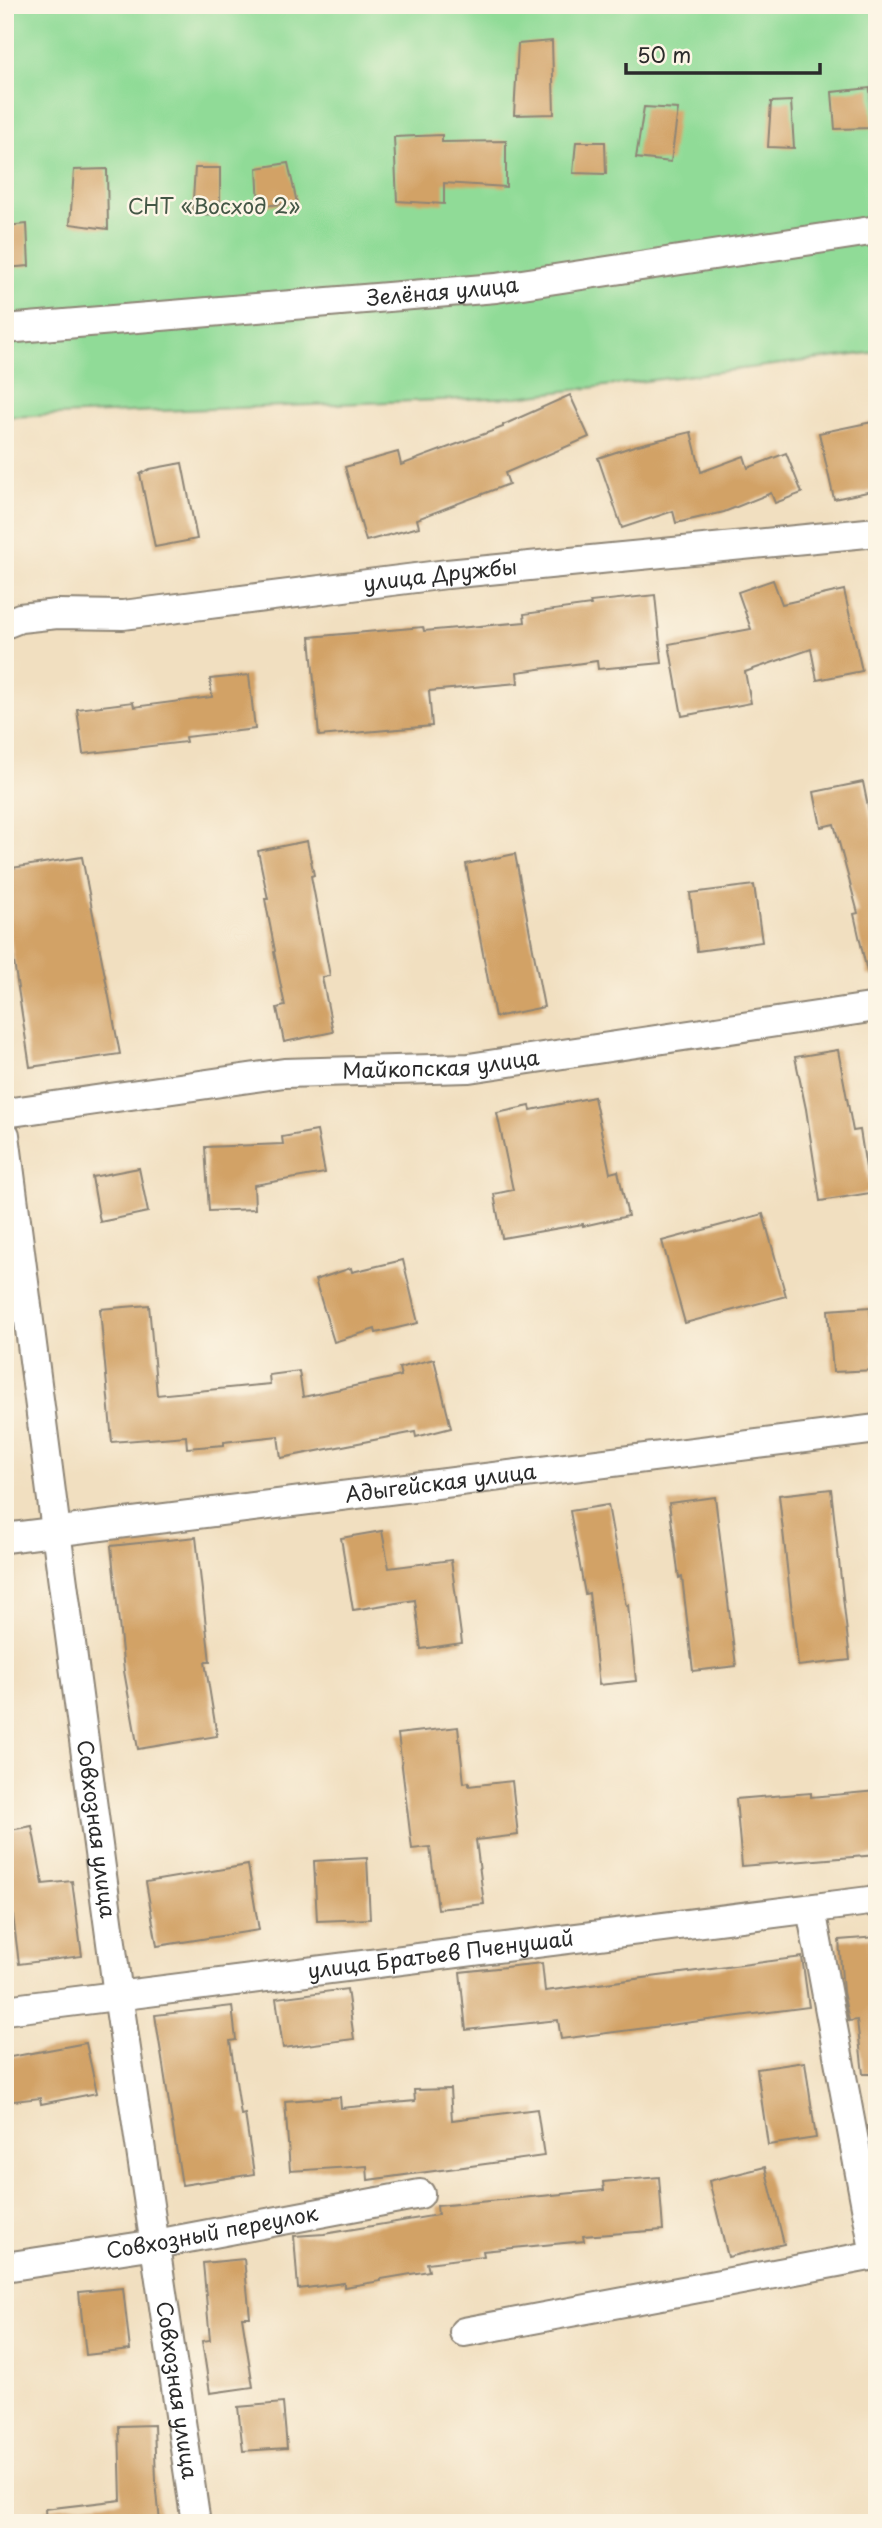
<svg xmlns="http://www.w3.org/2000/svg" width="882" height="2528" viewBox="0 0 882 2528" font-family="'Playpen Sans',sans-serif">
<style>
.green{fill:#90db97;stroke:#5e8361;stroke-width:2}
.building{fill:#d2a266}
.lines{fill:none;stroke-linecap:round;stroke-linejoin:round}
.minor-casing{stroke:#8e8576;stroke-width:32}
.minor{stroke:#fff;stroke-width:28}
.labels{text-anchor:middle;stroke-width:5;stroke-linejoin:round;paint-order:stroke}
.park-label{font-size:21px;fill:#445746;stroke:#fcf5e5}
.street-label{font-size:21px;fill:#2b2b2b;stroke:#fcf5e5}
</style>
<rect width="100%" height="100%" fill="#fcf5e5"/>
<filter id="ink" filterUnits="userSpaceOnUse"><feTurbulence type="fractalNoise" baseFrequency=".0143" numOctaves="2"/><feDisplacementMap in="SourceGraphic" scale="14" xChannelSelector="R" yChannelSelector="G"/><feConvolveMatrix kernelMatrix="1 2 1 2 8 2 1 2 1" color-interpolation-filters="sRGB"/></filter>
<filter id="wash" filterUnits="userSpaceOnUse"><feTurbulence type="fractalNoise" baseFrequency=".00686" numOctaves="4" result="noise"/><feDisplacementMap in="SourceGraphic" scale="28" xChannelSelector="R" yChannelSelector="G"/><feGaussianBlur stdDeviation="1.57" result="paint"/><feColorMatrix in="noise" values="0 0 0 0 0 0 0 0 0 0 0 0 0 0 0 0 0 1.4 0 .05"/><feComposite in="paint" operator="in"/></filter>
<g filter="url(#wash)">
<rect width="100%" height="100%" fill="#f1dfc0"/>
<path class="green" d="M 5,5 L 877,5 L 877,352 L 517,397 L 5,417 Z"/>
<g id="blocks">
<g class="building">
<path d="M 552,41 L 554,114 L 514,115 L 518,44 Z"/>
<path d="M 870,88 L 873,128 L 835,129 L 832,92 Z"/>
<path d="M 791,101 L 794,148 L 768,147 L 771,102 Z"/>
<path d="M 644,107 L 678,109 L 671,162 L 636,158 Z"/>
<path d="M 442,135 L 442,142 L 506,141 L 506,187 L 444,183 L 444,204 L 397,201 L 394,137 Z"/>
<path d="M 576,142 L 605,142 L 606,174 L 573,173 Z"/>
<path d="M 288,163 L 297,203 L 259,206 L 257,168 Z"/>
<path d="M 195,168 L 220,168 L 220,214 L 192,215 Z"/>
<path d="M 107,169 L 108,229 L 70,224 L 74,170 Z"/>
<path d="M 27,224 L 29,266 L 5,268 L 5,226 Z"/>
<path d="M 570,395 L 589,437 L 505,473 L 509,484 L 417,519 L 419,527 L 366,541 L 345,467 L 398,452 L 401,465 L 503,427 L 503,425 Z"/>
<path d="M 877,421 L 877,490 L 834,499 L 819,433 Z"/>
<path d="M 691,432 L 701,472 L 744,456 L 748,468 L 786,453 L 802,493 L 775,503 L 771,493 L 724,512 L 676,523 L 673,511 L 622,528 L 598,458 L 634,446 Z"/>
<path d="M 182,463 L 197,539 L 155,547 L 140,474 L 150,469 Z"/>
<path d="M 773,580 L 782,604 L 844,590 L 862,671 L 817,680 L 811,649 L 745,672 L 751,703 L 682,716 L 669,644 L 751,629 L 738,592 Z"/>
<path d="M 655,595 L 662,663 L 598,669 L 597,661 L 517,672 L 518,683 L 429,691 L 432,726 L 319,736 L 310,637 L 423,627 L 424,631 L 525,622 L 524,614 L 591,605 L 590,602 Z"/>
<path d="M 249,675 L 255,729 L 185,737 L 186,742 L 83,754 L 77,709 L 133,702 L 134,707 L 212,697 L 210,679 Z"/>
<path d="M 863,782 L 874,836 L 877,835 L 877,975 L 868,976 L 854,914 L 858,913 L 834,824 L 821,827 L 814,792 Z"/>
<path d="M 307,841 L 314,875 L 311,876 L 330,976 L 322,977 L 333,1032 L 284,1042 L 277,1008 L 285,1006 L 274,952 L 275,951 L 265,899 L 268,899 L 258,851 Z"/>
<path d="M 515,854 L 544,1007 L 495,1017 L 466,864 Z"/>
<path d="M 82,857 L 120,1054 L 30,1067 L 5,903 L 5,869 Z"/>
<path d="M 754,885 L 762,942 L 697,951 L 690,893 Z"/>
<path d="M 838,1050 L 853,1131 L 860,1130 L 870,1193 L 820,1201 L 806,1109 L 795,1057 Z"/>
<path d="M 594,1097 L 610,1173 L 618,1171 L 628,1216 L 583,1226 L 583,1224 L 502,1238 L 494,1194 L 513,1190 L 497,1113 L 530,1106 L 531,1110 Z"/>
<path d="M 317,1131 L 325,1173 L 254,1185 L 255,1209 L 209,1211 L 205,1147 L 283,1144 L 282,1137 Z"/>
<path d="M 139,1168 L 148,1212 L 100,1222 L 92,1177 Z"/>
<path d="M 763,1214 L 786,1296 L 685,1323 L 662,1241 Z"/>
<path d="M 403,1260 L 418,1323 L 376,1333 L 375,1329 L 334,1342 L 315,1280 L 351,1268 L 352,1272 Z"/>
<path d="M 149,1305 L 157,1395 L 270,1384 L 269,1375 L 299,1371 L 303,1397 L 401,1376 L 399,1368 L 434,1359 L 451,1428 L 416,1437 L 415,1432 L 281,1458 L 278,1436 L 224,1442 L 224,1445 L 187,1448 L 186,1436 L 112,1442 L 100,1309 Z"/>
<path d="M 870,1307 L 875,1370 L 833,1372 L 828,1310 Z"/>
<path d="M 831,1489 L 850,1660 L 798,1666 L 779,1495 Z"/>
<path d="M 715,1497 L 736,1666 L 693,1671 L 682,1577 L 679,1578 L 669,1503 Z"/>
<path d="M 608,1505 L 626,1606 L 628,1605 L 636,1681 L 599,1685 L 589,1593 L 585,1594 L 570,1511 Z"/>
<path d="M 382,1531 L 389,1568 L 451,1560 L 462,1643 L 421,1649 L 415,1600 L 353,1610 L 341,1538 Z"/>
<path d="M 196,1537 L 210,1662 L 205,1662 L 217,1736 L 138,1749 L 124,1671 L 111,1546 Z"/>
<path d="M 458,1727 L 464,1783 L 469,1782 L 469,1786 L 512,1781 L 518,1835 L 476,1840 L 484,1904 L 438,1909 L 430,1847 L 412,1849 L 398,1734 Z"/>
<path d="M 877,1791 L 877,1855 L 742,1866 L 736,1799 L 811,1793 L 811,1797 Z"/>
<path d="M 32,1826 L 43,1884 L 72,1881 L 82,1956 L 19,1964 L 8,1875 L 5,1875 L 5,1831 Z"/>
<path d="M 367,1858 L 370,1919 L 317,1921 L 314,1861 Z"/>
<path d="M 248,1865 L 259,1930 L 157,1946 L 146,1882 Z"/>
<path d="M 877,1937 L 877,2074 L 863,2074 L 857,2020 L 849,2021 L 843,1992 L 839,1940 Z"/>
<path d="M 802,1957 L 809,2007 L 561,2039 L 558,2020 L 466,2030 L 460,1972 L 542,1963 L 545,1991 Z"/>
<path d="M 347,1989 L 354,2039 L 283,2048 L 276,1998 Z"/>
<path d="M 232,2006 L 236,2040 L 230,2041 L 241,2115 L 245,2114 L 254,2174 L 182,2185 L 155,2015 Z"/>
<path d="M 86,2043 L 97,2093 L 41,2104 L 40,2098 L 5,2102 L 5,2058 Z"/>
<path d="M 805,2062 L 816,2138 L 768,2145 L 757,2069 Z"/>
<path d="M 450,2089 L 452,2120 L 537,2109 L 544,2156 L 368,2180 L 367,2166 L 290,2171 L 285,2101 L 340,2097 L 341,2108 L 415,2101 L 414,2090 Z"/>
<path d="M 765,2167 L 784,2244 L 728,2257 L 709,2181 Z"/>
<path d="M 659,2177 L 663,2230 L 583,2236 L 584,2241 L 483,2251 L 484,2256 L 427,2263 L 429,2271 L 381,2279 L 381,2281 L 344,2287 L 344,2283 L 298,2289 L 294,2236 L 324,2234 L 438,2215 L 437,2206 L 604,2190 L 603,2182 Z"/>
<path d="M 244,2259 L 250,2317 L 242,2317 L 253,2387 L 210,2393 L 202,2341 L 210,2340 L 203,2263 Z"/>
<path d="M 123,2288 L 130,2350 L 86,2355 L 79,2292 Z"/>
<path d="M 283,2403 L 287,2448 L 243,2451 L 238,2407 Z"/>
<path d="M 154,2425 L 156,2481 L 160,2523 L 46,2523 L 45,2509 L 121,2500 L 119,2426 Z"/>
</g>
</g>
</g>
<g filter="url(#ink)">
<use href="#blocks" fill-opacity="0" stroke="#8e8576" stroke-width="2"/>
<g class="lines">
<g class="minor-casing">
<g id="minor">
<path id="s1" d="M 5,329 L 496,288 L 877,230"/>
<path id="s2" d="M 5,624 L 20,618 L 57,614 L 123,615 L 447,574 L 877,532"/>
<path id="s3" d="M 5,1113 L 284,1073 L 469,1068 L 877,1007"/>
<path id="s4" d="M 5,1135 L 56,1531 L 118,1995 L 196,2523"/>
<path id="s5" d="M 5,1538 L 877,1429"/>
<path id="s6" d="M 5,2010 L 877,1900"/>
<path id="s7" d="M 5,2267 L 156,2244 L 420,2194"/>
<path d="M 464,2332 L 875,2255 L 811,1909"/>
</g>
</g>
<use href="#minor" class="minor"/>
</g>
</g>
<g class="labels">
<g class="park-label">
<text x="214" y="214">СНТ «Восход 2»</text>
</g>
<g class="street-label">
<text dy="7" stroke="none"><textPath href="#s1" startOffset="439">Зелёная улица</textPath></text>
<text dy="7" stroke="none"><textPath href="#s2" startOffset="439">улица Дружбы</textPath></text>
<text dy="7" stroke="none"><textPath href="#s3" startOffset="439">Майкопская улица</textPath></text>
<text dy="7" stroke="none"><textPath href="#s5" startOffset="439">Адыгейская улица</textPath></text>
<text dy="7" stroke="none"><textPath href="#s4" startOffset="700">Совхозная улица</textPath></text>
<text dy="7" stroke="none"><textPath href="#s6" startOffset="439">улица Братьев Пченушай</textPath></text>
<text dy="7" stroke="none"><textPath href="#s7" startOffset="210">Совхозный переулок</textPath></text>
<text dy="7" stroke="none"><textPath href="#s4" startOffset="1267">Совхозная улица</textPath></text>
</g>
</g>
<rect width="882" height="2528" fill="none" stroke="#fcf5e5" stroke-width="28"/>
<path d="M626 63v10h194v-10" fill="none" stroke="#2b2b2b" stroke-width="3.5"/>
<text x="637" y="63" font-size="21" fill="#2b2b2b" stroke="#fcf5e5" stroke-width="5" paint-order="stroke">50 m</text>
</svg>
